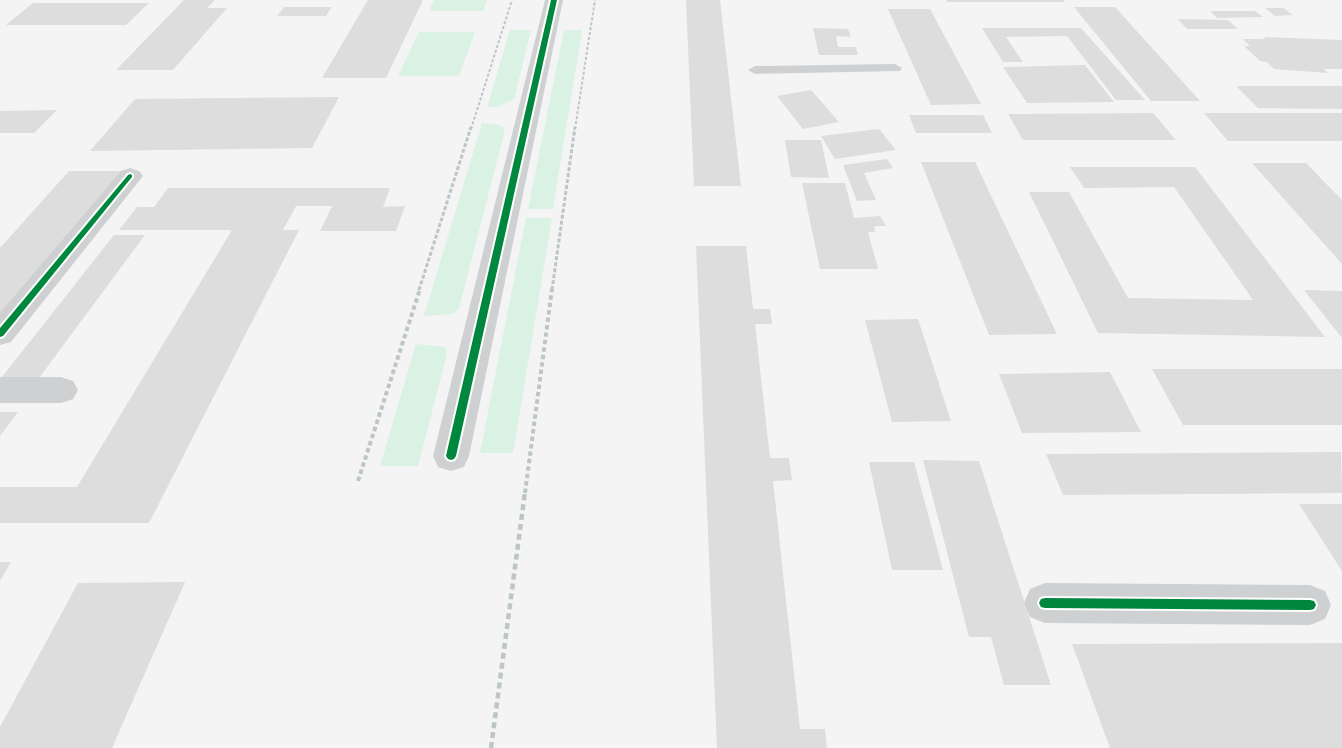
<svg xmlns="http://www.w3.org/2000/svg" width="1342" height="748" viewBox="0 0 1342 748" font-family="'DejaVu Sans',sans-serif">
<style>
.green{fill:#d9f2e3}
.building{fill:#ddddde}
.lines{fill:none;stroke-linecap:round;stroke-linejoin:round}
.path-far3{stroke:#bcc7c4;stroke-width:2;stroke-dasharray:3 2;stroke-linecap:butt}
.path-far2{stroke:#bcc7c4;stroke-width:3;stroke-dasharray:4 2;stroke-linecap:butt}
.path-far1{stroke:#bcc7c4;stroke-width:4;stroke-dasharray:4.5 3;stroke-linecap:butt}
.path{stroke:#bcc7c4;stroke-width:4.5;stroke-dasharray:6 4;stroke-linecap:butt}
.lane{fill:#ced0d2;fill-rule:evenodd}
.street{fill:#ced0d2;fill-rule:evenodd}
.cycleway-casing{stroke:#fff;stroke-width:4}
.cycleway{fill:#00873e;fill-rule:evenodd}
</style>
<rect width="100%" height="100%" fill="#f4f4f4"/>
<g class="green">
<path d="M 434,0 L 487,0 L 483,11 L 429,11 Z"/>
<path d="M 510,30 L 531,30 L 514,99 L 498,107 L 487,107 Z"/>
<path d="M 564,30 L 582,30 L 553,209 L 528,209 Z"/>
<path d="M 419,32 L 475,32 L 459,76 L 398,76 Z"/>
<path d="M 482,123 L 499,125 L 504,128 L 504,134 L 459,308 L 453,314 L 424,316 Z"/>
<path d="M 526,218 L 552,218 L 513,453 L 480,453 Z"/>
<path d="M 416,344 L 445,347 L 447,354 L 418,466 L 380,466 Z"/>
</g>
<g class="building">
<path d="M 184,0 L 215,0 L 207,8 L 227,8 L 173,70 L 116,70 Z"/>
<path d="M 368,0 L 423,0 L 386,78 L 322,78 Z"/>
<path d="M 686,0 L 720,0 L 741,186 L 694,186 Z"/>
<path d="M 946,0 L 1063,0 L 1065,2 L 948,2 Z"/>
<path d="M 33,3 L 149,3 L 126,25 L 6,25 Z"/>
<path d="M 284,7 L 332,7 L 326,16 L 277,16 Z"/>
<path d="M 1074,7 L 1115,7 L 1200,101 L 1151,101 Z"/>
<path d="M 1265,8 L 1283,8 L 1293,15 L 1275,16 Z"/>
<path d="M 888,9 L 930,9 L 981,104 L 931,105 Z"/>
<path d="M 1210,11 L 1255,11 L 1263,17 L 1217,18 Z"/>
<path d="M 1178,19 L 1228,20 L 1238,29 L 1187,29 Z"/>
<path d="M 813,28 L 848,29 L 851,37 L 836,36 L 838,47 L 856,47 L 858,55 L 819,55 Z"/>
<path d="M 982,28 L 1081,28 L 1145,100 L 1116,100 L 1067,36 L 1006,37 L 1023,62 L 1003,62 Z"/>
<path d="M 1263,37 L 1342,40 L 1342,69 L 1324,69 L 1328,73 L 1274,69 L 1267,62 L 1260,61 L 1244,46 L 1250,46 L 1243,39 L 1266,39 Z"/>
<path d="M 1085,65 L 1114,102 L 1027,103 L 1003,67 Z"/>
<path d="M 1236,86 L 1342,86 L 1342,109 L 1258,108 Z"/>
<path d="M 811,90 L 839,122 L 803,129 L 777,96 Z"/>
<path d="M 339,97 L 312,148 L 90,151 L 135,99 Z"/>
<path d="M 57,110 L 34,133 L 0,133 L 0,111 Z"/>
<path d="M 1153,113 L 1176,140 L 1023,140 L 1008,114 Z"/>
<path d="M 1204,113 L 1342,113 L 1342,141 L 1228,141 Z"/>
<path d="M 909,115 L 983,115 L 992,133 L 916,133 Z"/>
<path d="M 879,129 L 896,150 L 835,159 L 821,136 Z"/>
<path d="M 785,140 L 821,140 L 829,178 L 791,177 Z"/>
<path d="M 887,159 L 893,168 L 864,173 L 876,200 L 857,201 L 843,165 Z"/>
<path d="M 921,162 L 975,162 L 1057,334 L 989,335 Z"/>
<path d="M 1252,163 L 1306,163 L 1342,200 L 1342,264 Z"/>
<path d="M 1070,167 L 1195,167 L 1325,337 L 1098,333 L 1029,192 L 1069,192 L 1128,298 L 1253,300 L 1174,187 L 1084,188 Z"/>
<path d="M 69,171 L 122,171 L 0,321 L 0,248 Z"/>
<path d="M 802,183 L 845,183 L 854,218 L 880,216 L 886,226 L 874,226 L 875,232 L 868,232 L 878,269 L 820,269 Z"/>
<path d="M 168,188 L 390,188 L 383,207 L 405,206 L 396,231 L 320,231 L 332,206 L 296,206 L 283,230 L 299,230 L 149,523 L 0,523 L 0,487 L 77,487 L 232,230 L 119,230 L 137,207 L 154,207 Z"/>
<path d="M 114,235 L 145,235 L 39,378 L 2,377 Z"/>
<path d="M 696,246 L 746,246 L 753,309 L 770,309 L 772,324 L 755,324 L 770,458 L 789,458 L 792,480 L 773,481 L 800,729 L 825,729 L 827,748 L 717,748 Z"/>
<path d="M 1304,290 L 1342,291 L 1342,338 Z"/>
<path d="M 918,319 L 951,421 L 892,422 L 865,320 Z"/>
<path d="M 1152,369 L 1342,369 L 1342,425 L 1183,425 Z"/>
<path d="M 1110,372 L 1141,432 L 1022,433 L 999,374 Z"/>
<path d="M 0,412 L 18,412 L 0,436 Z"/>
<path d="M 1341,452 L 1342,493 L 1063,495 L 1046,454 Z"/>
<path d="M 923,460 L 979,461 L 1051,685 L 1004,685 L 991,637 L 969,637 Z"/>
<path d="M 869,462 L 914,462 L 943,570 L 892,570 Z"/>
<path d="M 1299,504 L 1342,504 L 1342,571 Z"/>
<path d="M 0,562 L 11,562 L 0,581 Z"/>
<path d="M 185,582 L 112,748 L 0,748 L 0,727 L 78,583 Z"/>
<path d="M 1342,643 L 1342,748 L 1110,748 L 1072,644 Z"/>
</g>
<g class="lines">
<g class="path-far3">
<path d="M 471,129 L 512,0"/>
<path d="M 575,129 L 595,0"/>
</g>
<g class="path-far2">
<path d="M 419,290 L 471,127"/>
<path d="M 552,290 L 575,127"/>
</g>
<g class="path-far1">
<path d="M 358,481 L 420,289"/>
<path d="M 525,493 L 552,289"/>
</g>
<path class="path" d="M 491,748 L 525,492"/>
<path class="lane" d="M 895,64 L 902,68 L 900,71 L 755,74 L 748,70 L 755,66 Z"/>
<g class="street">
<path d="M 545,0 L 563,0 L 469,456 L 464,467 L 451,471 L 438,467 L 433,456 Z"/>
<path d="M 130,168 L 139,171 L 143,176 L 139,181 L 11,342 L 0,345 L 0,313 L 121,171 Z"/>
<path d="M 0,377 L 61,377 L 73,381 L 78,390 L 73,399 L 61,403 L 0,403 Z"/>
<path d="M 1045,583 L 1310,585 L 1325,591 L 1331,605 L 1325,619 L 1310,625 L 1045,623 L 1030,617 L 1024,603 L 1030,589 Z"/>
</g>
<g class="cycleway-casing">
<g id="cycleway">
<path d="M 551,0 L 557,0 L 456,456 L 454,459 L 451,460 L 448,459 L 446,456 Z"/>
<path d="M 130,174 L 132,175 L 132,177 L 3,336 L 0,337 L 0,328 L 128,175 Z"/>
<path d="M 1045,598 L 1310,600 L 1314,601 L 1316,605 L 1314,609 L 1310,610 L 1045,608 L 1041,607 L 1039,603 L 1041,599 Z"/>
</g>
</g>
<use href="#cycleway" class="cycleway"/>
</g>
</svg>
